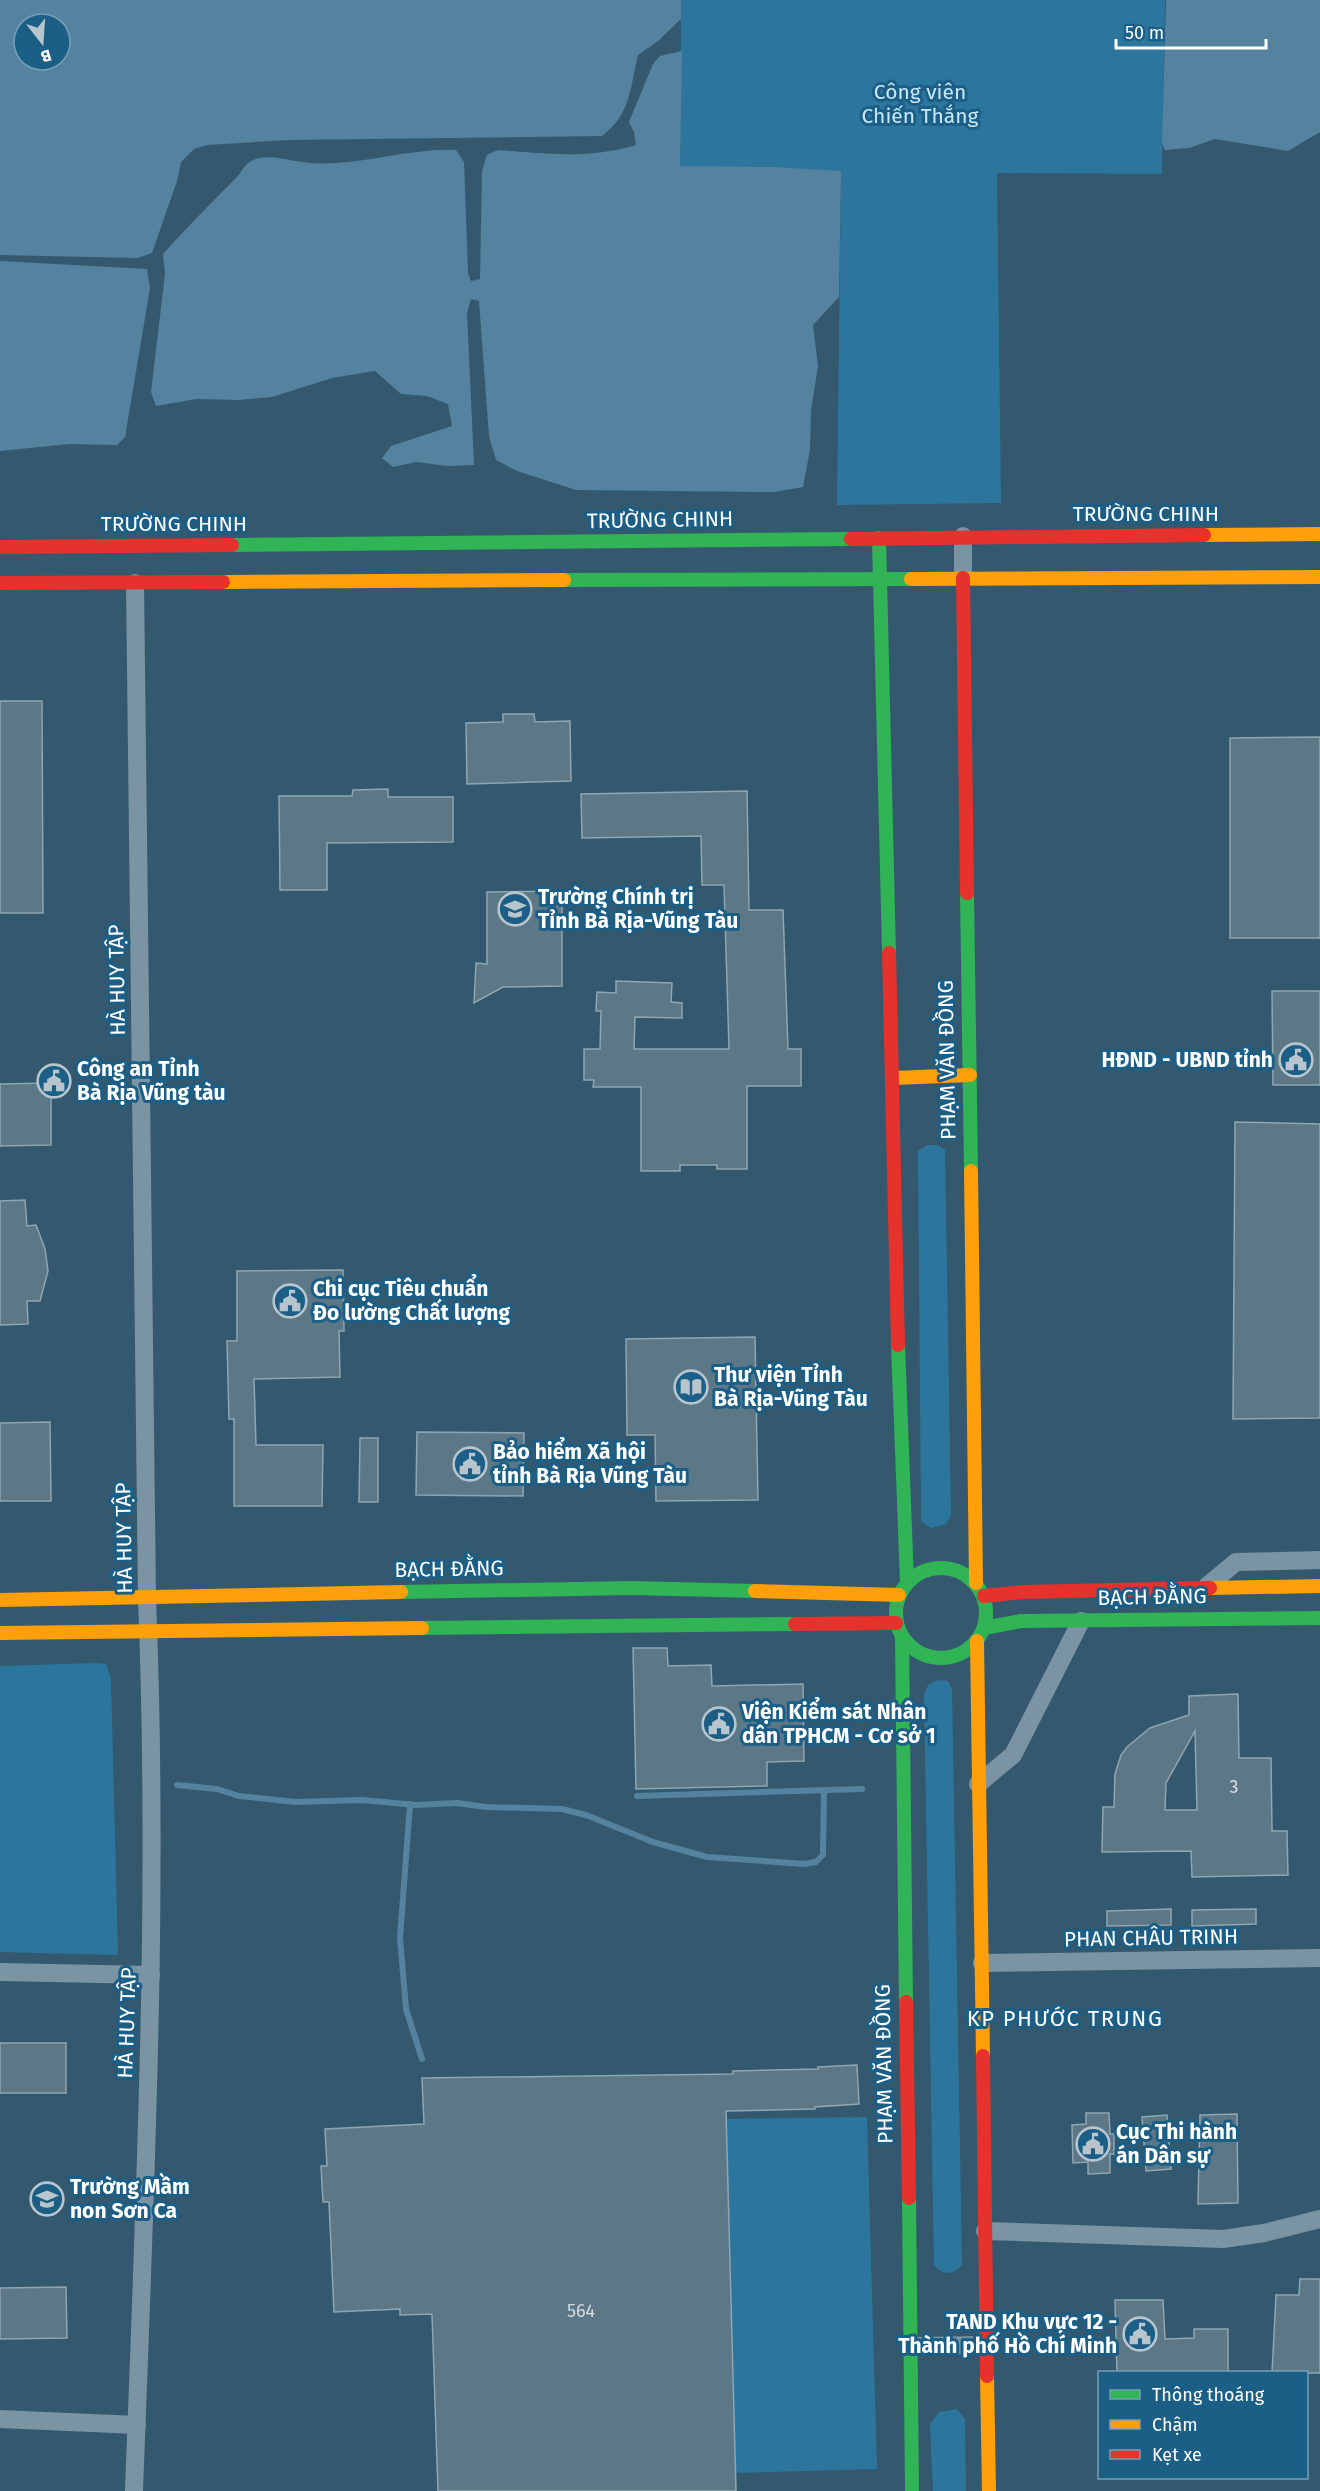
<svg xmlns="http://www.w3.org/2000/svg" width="1320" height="2491" viewBox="0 0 1320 2491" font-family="'Fira Sans',sans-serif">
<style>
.green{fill:#2c759d}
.water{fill:#55839f;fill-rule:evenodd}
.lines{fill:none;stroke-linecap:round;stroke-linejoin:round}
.stream{stroke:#55839f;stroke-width:6}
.building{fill:#5c7887;stroke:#8ea5b2;stroke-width:1.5;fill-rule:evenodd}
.street{stroke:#7b94a4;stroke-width:18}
.fast{stroke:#30b455;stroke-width:14}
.slow{stroke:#ff9f0a;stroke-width:14}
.jam{stroke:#e5322d;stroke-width:14}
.labels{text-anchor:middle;stroke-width:6;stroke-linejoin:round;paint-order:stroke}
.number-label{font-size:18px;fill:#d6dde1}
.park-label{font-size:21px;fill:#c8e8f9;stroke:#1b5f87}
.street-label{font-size:21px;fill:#fff;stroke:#1b5f87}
.poi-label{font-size:21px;font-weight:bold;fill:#fff;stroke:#1b5f87;text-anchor:start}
.neighbourhood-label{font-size:22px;letter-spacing:1.5px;fill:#fff;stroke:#1b5f87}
</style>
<rect width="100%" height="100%" fill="#34596e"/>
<g class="green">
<path d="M 681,0 L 1165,0 L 1162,174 L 997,173 L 1001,503 L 837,505 L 841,172 L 680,166 Z"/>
<path d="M 928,1145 L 937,1145 L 945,1150 L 951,1515 L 946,1524 L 931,1528 L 921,1521 L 918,1151 Z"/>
<path d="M 97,1663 L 106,1664 L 111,1679 L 118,1955 L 0,1952 L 0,1666 Z"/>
<path d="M 938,1680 L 948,1681 L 952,1689 L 962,2265 C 952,2275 943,2276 934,2265 L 924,1695 L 928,1685 Z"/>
<path d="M 867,2117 L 877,2469 L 736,2473 L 736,2491 L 564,2491 L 734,2424 L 726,2119 Z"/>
<path d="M 957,2409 L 965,2419 L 966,2491 L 933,2491 L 930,2424 L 939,2412 Z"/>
</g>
<g class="water">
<path d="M 0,0 L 681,0 L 681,19 L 658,41 L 638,55 C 630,88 631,114 602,136 L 288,140 L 207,145 L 194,149 L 181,162 L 177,181 L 152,253 L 138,258 L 0,255 ZM 24,24 L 60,24 L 60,60 L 24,60 Z"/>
<path d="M 1166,0 L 1320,0 L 1320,132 L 1288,151 L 1215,139 L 1189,148 L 1165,150 L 1162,143 Z"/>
<path d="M 682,51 L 680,166 L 773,167 L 841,171 L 839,297 L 813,325 L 818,366 L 811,410 L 810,450 L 803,487 L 775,492 L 576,490 L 517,471 L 496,460 L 489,436 L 479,301 L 471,299 L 467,313 L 474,465 L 448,466 L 416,462 L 393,467 L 382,458 L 391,446 L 452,426 L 448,404 L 427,396 L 401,394 L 375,371 L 332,378 L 272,397 L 238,400 L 196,399 L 156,406 L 151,392 L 165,274 L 163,254 C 186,228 211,203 236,178 C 240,174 243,168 247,164 C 263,150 291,162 310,163 C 359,167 407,148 456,150 L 464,162 L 468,273 L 471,281 L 480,279 L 482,171 L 487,155 L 498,150 C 545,154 590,159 636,145 L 634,132 L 629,122 L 653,64 L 660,56 Z"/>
<path d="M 0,261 L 147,269 L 150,288 L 125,437 L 117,445 L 69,444 L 0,451 Z"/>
</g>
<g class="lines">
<g class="stream">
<path d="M 177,1785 L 217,1789 L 239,1796 L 295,1802 L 362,1800 L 416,1805 L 457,1803 L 486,1807 L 562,1809 L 586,1815 L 653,1842 L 707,1857 L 804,1864 L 816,1862 L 823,1855 L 824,1791"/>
<path d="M 637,1796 L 862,1789"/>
<path d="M 410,1804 L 400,1938 L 406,2009 L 422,2059"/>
</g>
</g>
<g class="building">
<path d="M 0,701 L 42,701 L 43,913 L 0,913 Z"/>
<path d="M 503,714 L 534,714 L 535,722 L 570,721 L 571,781 L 467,784 L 466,723 L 503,722 Z"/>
<path d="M 1320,737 L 1320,938 L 1230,938 L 1230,738 Z"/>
<path d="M 388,789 L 388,797 L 453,797 L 453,842 L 327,843 L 327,890 L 280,890 L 279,796 L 352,796 L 353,790 Z"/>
<path d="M 747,791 L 749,910 L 783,910 L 788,1049 L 801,1049 L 801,1086 L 747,1086 L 747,1169 L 717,1169 L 717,1165 L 680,1165 L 680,1171 L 641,1171 L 641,1087 L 593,1087 L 594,1080 L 584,1080 L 584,1049 L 600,1049 L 601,1011 L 596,1011 L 597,992 L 616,993 L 616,981 L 672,983 L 671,1002 L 682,1003 L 682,1018 L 635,1017 L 634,1049 L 729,1049 L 724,885 L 702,885 L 701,836 L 582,838 L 581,794 Z"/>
<path d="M 562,891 L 562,986 L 503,987 L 474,1003 L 476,963 L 487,964 L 487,892 Z"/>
<path d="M 1272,991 L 1320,991 L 1320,1085 L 1273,1085 Z"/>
<path d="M 51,1083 L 51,1145 L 0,1146 L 0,1084 Z"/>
<path d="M 1235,1122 L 1320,1124 L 1320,1418 L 1233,1419 Z"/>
<path d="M 25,1200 L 27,1226 L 36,1225 L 45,1249 L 48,1271 L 40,1301 L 27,1301 L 28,1324 L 0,1325 L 0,1201 Z"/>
<path d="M 343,1270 L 344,1331 L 339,1331 L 340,1377 L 254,1379 L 256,1445 L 323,1445 L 322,1506 L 234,1506 L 234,1419 L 229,1419 L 227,1341 L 237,1341 L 237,1271 Z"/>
<path d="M 755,1337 L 758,1500 L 656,1501 L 655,1435 L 627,1435 L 626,1339 Z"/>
<path d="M 50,1422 L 51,1501 L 0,1501 L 0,1423 Z"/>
<path d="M 417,1432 L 524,1433 L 523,1496 L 416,1495 Z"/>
<path d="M 360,1438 L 378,1438 L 378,1502 L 359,1502 Z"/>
<path d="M 633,1648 L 667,1648 L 668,1666 L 711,1665 L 712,1686 L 803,1684 L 804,1761 L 767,1762 L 767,1786 L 636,1789 Z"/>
<path d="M 1238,1694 L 1239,1758 L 1271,1758 L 1272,1831 L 1287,1831 L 1288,1875 L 1192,1877 L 1191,1851 L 1102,1852 L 1103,1807 L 1114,1807 L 1115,1774 L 1121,1755 L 1127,1747 L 1150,1728 L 1189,1715 L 1189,1696 ZM 1195,1731 L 1197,1810 L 1165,1810 L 1166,1783 Z"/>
<path d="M 1171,1909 L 1171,1925 L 1107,1926 L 1107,1911 Z"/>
<path d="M 1256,1909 L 1256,1924 L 1192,1926 L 1192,1910 Z"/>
<rect x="0" y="2043" width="66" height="50"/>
<path d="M 857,2065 L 859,2104 L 815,2107 L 815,2109 L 726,2111 L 736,2491 L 438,2491 L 432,2314 L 400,2315 L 400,2309 L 334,2312 L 329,2202 L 323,2202 L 321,2166 L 327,2166 L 325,2129 L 424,2124 L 422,2078 L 733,2074 L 733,2071 L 818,2069 L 818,2067 Z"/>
<path d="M 1086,2113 L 1109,2113 L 1110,2134 L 1114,2134 L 1114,2154 L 1110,2154 L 1110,2173 L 1088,2174 L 1088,2162 L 1073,2163 L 1072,2125 L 1086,2124 Z"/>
<path d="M 1237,2114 L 1238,2203 L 1198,2204 L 1200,2115 Z"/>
<path d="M 1167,2115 L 1171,2169 L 1146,2171 L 1142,2117 Z"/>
<path d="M 1300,2279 L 1320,2279 L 1320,2373 L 1272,2373 L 1276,2295 L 1299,2295 Z"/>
<path d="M 66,2287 L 67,2338 L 0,2339 L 0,2288 Z"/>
<path d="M 1115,2300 L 1163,2300 L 1165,2339 L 1194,2338 L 1194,2329 L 1228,2329 L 1228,2373 L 1117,2373 Z"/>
</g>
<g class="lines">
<g class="street">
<path d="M 963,536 L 963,578"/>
<path d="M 1206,1587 L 1236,1562 L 1320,1560"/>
<path d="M 978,1784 L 1013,1755 L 1081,1621"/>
<path d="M 982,1963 L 1320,1958"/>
<path d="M 0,1972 L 151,1975"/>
<path d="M 985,2231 L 1223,2239 L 1264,2233 L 1320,2219"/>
<path d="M 910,2346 L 987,2345"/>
<path d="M 0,2419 L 137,2425"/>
<path d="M 134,2491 C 145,2194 159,1896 147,1598 L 135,583"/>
</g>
<g class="fast">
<path d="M 879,538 L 889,953"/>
<path d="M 232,545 L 851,539"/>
<path d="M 564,580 L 911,579"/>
<path d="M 967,893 L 971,1171"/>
<path d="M 898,1345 L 907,1582"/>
<circle cx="941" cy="1613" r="45"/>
<path d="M 401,1592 L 632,1588 L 755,1591"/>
<path d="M 422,1628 L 795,1624"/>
<path d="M 984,1628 L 1021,1621 L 1320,1618"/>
<path d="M 902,1637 L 906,2002"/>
<path d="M 909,2198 L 912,2491"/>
</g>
<g class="slow">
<path d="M 1204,535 L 1320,534"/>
<path d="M 911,579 L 1320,577"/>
<path d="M 223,582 L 564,580"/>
<path d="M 893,1078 L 970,1075"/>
<path d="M 971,1171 L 976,1583"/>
<path d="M 1210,1588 L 1320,1586"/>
<path d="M 755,1591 L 899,1595"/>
<path d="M 0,1600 L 401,1592"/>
<path d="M 0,1633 L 422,1628"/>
<path d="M 977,1641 L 983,2056"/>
<path d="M 987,2376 L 989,2491"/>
</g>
<g class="jam">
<path d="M 851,539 L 1204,535"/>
<path d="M 0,547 L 232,545"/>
<path d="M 963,578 L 967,893"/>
<path d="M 0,583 L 223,582"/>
<path d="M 889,953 L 898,1345"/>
<path d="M 984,1596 L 1022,1592 L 1210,1588"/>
<path d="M 795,1624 L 896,1623"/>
<path d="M 906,2002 L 909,2198"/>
<path d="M 983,2056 L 987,2376"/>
</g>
</g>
<defs>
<g id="university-ring" transform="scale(1.725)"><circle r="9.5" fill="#1b5f87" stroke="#b8c5cc" stroke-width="1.5"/><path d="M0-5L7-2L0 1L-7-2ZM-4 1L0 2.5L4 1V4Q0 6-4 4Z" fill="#b8c5cc"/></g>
<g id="civic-ring" transform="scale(1.725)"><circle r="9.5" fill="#1b5f87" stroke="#b8c5cc" stroke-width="1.5"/><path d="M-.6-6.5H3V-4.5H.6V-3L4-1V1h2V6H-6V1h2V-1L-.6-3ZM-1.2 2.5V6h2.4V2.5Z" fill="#b8c5cc"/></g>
<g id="library-ring" transform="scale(1.725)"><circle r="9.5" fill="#1b5f87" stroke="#b8c5cc" stroke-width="1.5"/><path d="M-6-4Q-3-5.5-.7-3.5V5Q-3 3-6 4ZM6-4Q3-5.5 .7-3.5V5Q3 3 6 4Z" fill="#b8c5cc"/></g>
<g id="school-ring" transform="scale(1.725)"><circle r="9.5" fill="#1b5f87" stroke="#b8c5cc" stroke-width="1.5"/><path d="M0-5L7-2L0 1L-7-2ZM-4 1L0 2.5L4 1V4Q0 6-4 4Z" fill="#b8c5cc"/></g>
</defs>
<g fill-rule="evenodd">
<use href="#university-ring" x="515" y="909"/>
<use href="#civic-ring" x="1296" y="1060"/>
<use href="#civic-ring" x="54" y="1081"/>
<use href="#civic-ring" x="290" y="1301"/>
<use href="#library-ring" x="691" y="1387"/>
<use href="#civic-ring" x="470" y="1464"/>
<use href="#civic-ring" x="719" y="1724"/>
<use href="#civic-ring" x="1093" y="2144"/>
<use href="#school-ring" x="47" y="2199"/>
<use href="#civic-ring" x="1140" y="2334"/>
</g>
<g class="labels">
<g class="number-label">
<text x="1234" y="1793">3</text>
<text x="581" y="2317">564</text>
</g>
<g class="park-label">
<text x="920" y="99">Công viên<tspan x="920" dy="24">Chiến Thắng</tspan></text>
</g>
<g class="street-label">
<text x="1146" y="521">TRƯỜNG CHINH</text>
<text transform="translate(660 520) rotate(-1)" y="7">TRƯỜNG CHINH</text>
<text x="174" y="531">TRƯỜNG CHINH</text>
<text transform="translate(117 980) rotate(-91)" y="7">HÀ HUY TẬP</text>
<text transform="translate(947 1060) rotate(-91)" y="7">PHẠM VĂN ĐỒNG</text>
<text transform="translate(124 1538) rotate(-91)" y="7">HÀ HUY TẬP</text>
<text transform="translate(449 1569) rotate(-1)" y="7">BẠCH ĐẰNG</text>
<text transform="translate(1152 1597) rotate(-1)" y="7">BẠCH ĐẰNG</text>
<text transform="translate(1151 1938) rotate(-1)" y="7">PHAN CHÂU TRINH</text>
<text transform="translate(127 2023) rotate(-88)" y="7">HÀ HUY TẬP</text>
<text transform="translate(884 2064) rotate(-91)" y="7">PHẠM VĂN ĐỒNG</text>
</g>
<g class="poi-label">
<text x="538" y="904">Trường Chính trị<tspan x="538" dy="24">Tỉnh Bà Rịa-Vũng Tàu</tspan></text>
<text x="1273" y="1067" text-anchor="end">HĐND - UBND tỉnh</text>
<text x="77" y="1076">Công an Tỉnh<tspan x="77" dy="24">Bà Rịa Vũng tàu</tspan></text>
<text x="313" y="1296">Chi cục Tiêu chuẩn<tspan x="313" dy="24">Đo lường Chất lượng</tspan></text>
<text x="714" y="1382">Thư viện Tỉnh<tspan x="714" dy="24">Bà Rịa-Vũng Tàu</tspan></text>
<text x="493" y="1459">Bảo hiểm Xã hội<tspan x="493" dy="24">tỉnh Bà Rịa Vũng Tàu</tspan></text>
<text x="742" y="1719">Viện Kiểm sát Nhân<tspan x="742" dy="24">dân TPHCM - Cơ sở 1</tspan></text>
<text x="1116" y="2139">Cục Thi hành<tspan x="1116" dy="24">án Dân sự</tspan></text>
<text x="70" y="2194">Trường Mầm<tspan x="70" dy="24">non Sơn Ca</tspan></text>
<text x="1117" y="2329" text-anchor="end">TAND Khu vực 12 -<tspan x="1117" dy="24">Thành phố Hồ Chí Minh</tspan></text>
</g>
<g class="neighbourhood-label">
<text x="1065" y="2026">KP PHƯỚC TRUNG</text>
</g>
</g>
<rect x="1098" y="2371" width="210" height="108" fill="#1b5f87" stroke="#769fb7" stroke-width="1.5"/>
<rect x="1110" y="2390" width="30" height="9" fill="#30b455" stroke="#769fb7" stroke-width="1.5"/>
<text x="1152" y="2401" font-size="18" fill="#ffffff">Thông thoáng</text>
<rect x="1110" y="2420" width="30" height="9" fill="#ff9f0a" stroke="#769fb7" stroke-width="1.5"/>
<text x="1152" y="2431" font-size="18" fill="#ffffff">Chậm</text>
<rect x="1110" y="2450" width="30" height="9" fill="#e5322d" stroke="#769fb7" stroke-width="1.5"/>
<text x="1152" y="2461" font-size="18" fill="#ffffff">Kẹt xe</text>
<g transform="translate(42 42) rotate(163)"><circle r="28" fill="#1b5f87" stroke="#769fb7" stroke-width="1.5"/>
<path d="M0-4.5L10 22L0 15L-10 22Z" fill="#b8c5cc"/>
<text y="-9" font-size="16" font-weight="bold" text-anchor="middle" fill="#ffffff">B</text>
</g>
<path d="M1116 39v9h150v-9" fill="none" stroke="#ffffff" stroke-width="3"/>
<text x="1125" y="39" font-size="18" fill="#ffffff" stroke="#1b5f87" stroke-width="4.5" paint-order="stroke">50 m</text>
</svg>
